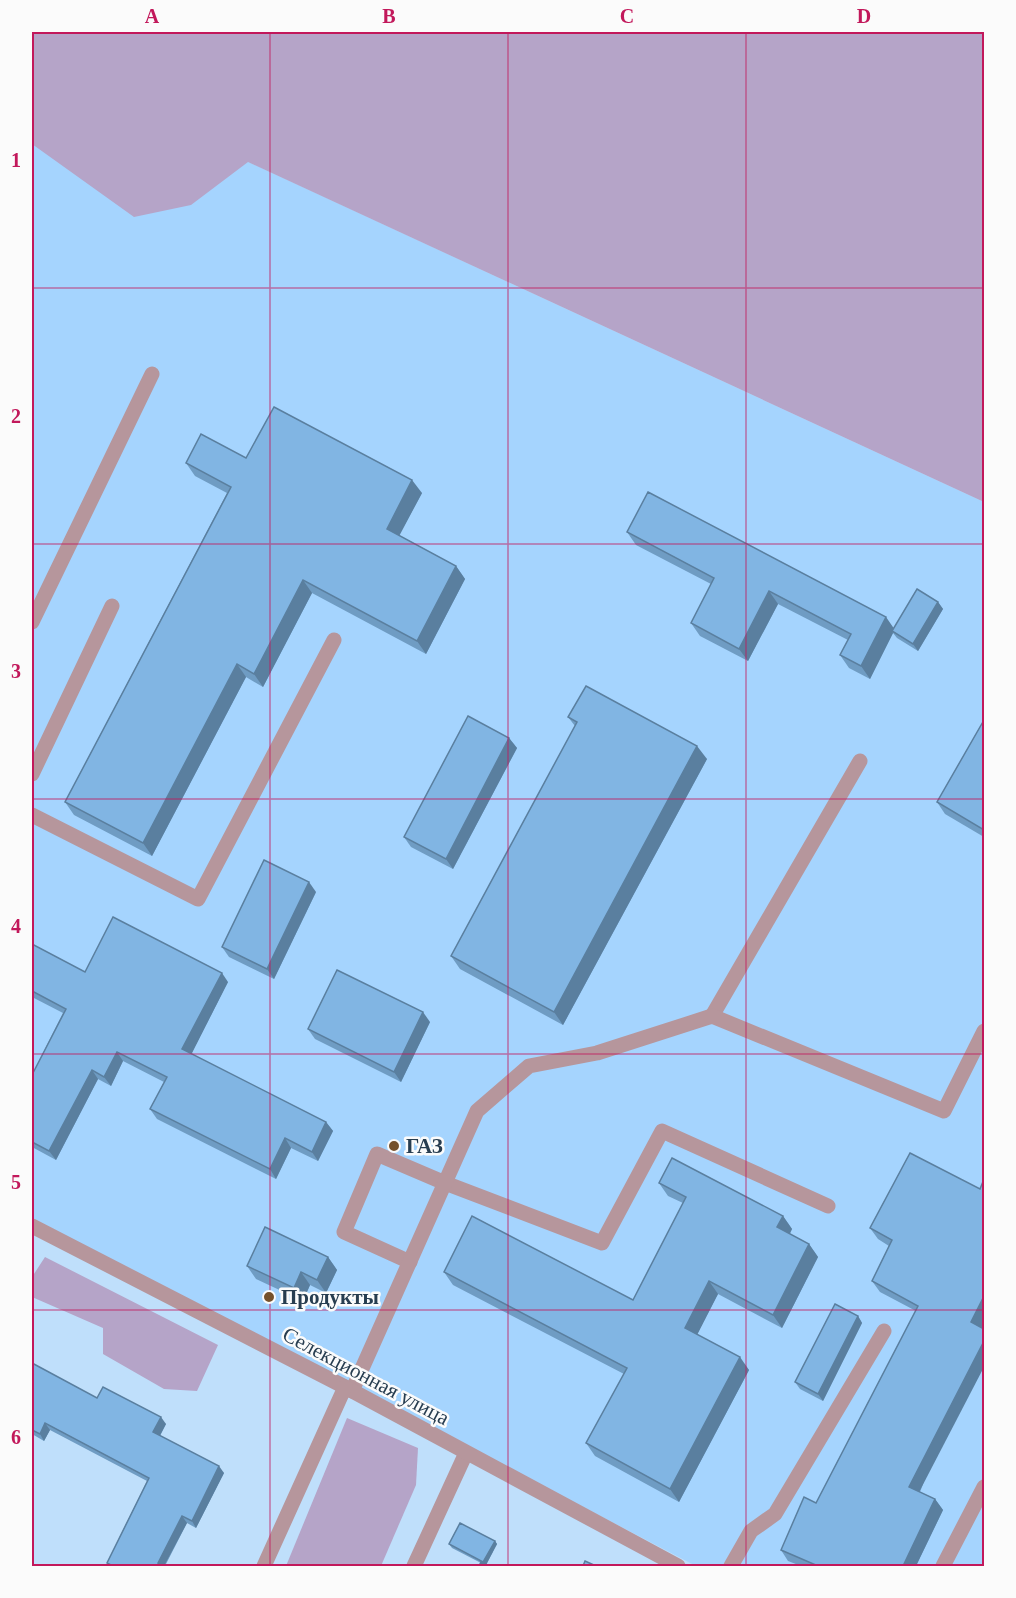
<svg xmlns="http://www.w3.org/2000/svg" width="1016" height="1598" viewBox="0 0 1016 1598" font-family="Georgia,serif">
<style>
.built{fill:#a5d4fe}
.green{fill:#b5a4c8}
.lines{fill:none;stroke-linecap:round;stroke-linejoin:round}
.service{stroke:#b6969c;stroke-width:15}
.minor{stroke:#b6969c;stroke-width:15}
.wall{fill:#6f9cc3}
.shaded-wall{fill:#5a7f9f}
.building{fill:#81b5e3;stroke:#5a7f9f;stroke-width:1.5}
.grid{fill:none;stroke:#c2185b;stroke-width:1.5;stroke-opacity:0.55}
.poi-dot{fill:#75512b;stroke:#fbfbfb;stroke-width:2}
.labels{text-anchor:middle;stroke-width:5;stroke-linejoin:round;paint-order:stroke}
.poi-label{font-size:21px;font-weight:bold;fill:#273d50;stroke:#fbfbfb;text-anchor:start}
.street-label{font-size:21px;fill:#273d50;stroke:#fbfbfb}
.neatline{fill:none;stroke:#c2185b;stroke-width:2}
.grid-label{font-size:20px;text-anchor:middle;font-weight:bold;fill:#c2185b}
</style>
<rect width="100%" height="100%" fill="#bfdffb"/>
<path class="built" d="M 32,62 L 984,502 L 984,1566 L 696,1566 L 32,1219 Z"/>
<g class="green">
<path d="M 32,32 L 984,32 L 984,502 L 248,162 L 191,205 L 134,217 L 32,144 Z"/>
<path d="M 45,1257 L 218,1345 L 197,1391 L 164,1389 L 103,1354 L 103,1328 L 32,1297 L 32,1277 Z"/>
<path d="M 347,1418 L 418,1448 L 416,1485 L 381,1566 L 286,1566 Z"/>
</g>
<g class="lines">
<g class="service">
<path d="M 32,622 L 152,374"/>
<path d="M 32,774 L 112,606"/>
<path d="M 32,815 L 198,899 L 334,640"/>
<path d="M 712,1016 L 860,761"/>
<path d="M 410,1262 L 344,1232 L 377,1154 L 445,1183 L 602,1243 L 662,1131 L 828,1206"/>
<path d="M 352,1391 L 477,1111 L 529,1066 L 597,1053 L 712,1016 L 944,1111 L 984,1031"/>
<path d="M 414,1566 L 466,1453"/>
<path d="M 731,1566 L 751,1531 L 775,1514 L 884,1331"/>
<path d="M 943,1566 L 984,1487"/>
</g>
<g class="minor">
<path d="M 32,1226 L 345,1387 L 678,1566"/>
<path d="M 264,1566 L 345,1387"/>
</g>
</g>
<g class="wall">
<path d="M 246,458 L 422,493 L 399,535 L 456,566 L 465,579 L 426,654 L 312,593 L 263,687 L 246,677 L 152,856 L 74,815 L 65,802 L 227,493 L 195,476 L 186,463 Z"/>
<path d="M 627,532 L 894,628 L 938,602 L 943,609 L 918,651 L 897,638 L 893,633 L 870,679 L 849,668 L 840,655 L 848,640 L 778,604 L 748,661 L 700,636 L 691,623 L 711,584 L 636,545 Z"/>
<path d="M 568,717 L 707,759 L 563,1025 L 460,969 L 451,956 L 575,726 Z"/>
<path d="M 984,720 L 984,837 L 945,814 L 937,802 Z"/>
<path d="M 509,738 L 517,748 L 453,869 L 411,847 L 404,837 Z"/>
<path d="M 316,892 L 274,979 L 229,957 L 222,947 Z"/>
<path d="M 32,944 L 85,972 L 228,982 L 191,1054 L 326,1122 L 333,1131 L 318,1161 L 291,1148 L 276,1179 L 157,1119 L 150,1109 L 164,1082 L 123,1061 L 111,1086 L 98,1079 L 56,1160 L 32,1147 L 32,1072 L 34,1071 L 63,1013 L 32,997 Z"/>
<path d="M 430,1022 L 401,1082 L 315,1039 L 308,1029 Z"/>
<path d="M 910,1153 L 984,1322 L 920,1492 L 935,1499 L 943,1510 L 916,1566 L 801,1566 L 788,1561 L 781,1550 L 816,1503 L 916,1311 L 880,1292 L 872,1281 L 889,1246 L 878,1239 L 870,1228 Z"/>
<path d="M 659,1183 L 783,1216 L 792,1229 L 790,1234 L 809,1244 L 818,1257 L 782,1328 L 718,1294 L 697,1334 L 749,1370 L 679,1502 L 595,1456 L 586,1443 L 624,1374 L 453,1285 L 444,1272 L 633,1300 L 683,1203 L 668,1196 Z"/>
<path d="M 328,1257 L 337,1270 L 326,1293 L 310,1285 L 303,1301 L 256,1279 L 247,1266 Z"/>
<path d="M 858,1316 L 862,1323 L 823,1401 L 800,1389 L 795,1382 Z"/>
<path d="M 32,1363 L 97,1398 L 166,1424 L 160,1436 L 224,1473 L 196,1528 L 187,1523 L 165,1566 L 167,1566 L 109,1566 L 107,1563 L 147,1481 L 50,1430 L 44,1441 L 32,1434 Z"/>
<path d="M 495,1541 L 497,1544 L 486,1565 L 481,1563 L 452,1548 L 449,1544 Z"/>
</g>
<g class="shaded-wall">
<path d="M 412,480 L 422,493 L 396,542 L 387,529 Z"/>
<path d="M 456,566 L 465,579 L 426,654 L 417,641 Z"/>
<path d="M 303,580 L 312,593 L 263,687 L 254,674 Z"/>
<path d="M 769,591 L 778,604 L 748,661 L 739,649 Z"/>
<path d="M 938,602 L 943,609 L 918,651 L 913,644 Z"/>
<path d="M 886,617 L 895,630 L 892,631 L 893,633 L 870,679 L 861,666 Z"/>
<path d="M 237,664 L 246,677 L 152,856 L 143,843 Z"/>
<path d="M 509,738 L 517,748 L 453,869 L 446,859 Z"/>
<path d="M 697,746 L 707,759 L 563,1025 L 554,1012 Z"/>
<path d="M 309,882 L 316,892 L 274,979 L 267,969 Z"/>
<path d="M 222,973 L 228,982 L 189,1059 L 182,1049 Z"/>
<path d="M 423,1012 L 430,1022 L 401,1082 L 394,1072 Z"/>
<path d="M 117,1052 L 123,1061 L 111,1086 L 104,1077 Z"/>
<path d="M 92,1070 L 98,1079 L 56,1160 L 49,1151 Z"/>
<path d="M 326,1122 L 333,1131 L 318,1161 L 312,1152 Z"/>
<path d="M 285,1138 L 291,1148 L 276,1179 L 270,1169 Z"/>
<path d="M 783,1216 L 792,1229 L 786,1240 L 777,1227 Z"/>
<path d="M 809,1244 L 818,1257 L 782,1328 L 773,1315 Z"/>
<path d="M 328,1257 L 337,1270 L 326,1293 L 317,1280 Z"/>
<path d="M 301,1272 L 310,1285 L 303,1301 L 294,1288 Z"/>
<path d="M 709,1281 L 718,1294 L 694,1341 L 685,1328 Z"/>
<path d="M 984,1296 L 984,1322 L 979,1333 L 971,1322 Z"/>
<path d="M 858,1316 L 862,1323 L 823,1401 L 818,1394 Z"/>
<path d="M 984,1341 L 984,1367 L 916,1498 L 909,1487 Z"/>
<path d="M 740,1357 L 749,1370 L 679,1502 L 670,1489 Z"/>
<path d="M 161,1417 L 166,1424 L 158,1439 L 153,1432 Z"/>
<path d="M 45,1423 L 50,1430 L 44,1441 L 40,1434 Z"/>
<path d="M 219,1466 L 224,1473 L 196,1528 L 192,1521 Z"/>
<path d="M 935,1499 L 943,1510 L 916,1566 L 903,1566 Z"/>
<path d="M 182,1516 L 187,1523 L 164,1566 L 158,1563 Z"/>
<path d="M 495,1541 L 497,1544 L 486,1565 L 483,1562 Z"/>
</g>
<g class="building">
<path d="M 274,407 L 412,480 L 387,529 L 456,566 L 417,641 L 303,580 L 254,674 L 237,664 L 143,843 L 65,802 L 231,487 L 186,463 L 201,434 L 246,458 Z"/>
<path d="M 648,492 L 886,617 L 861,666 L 840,655 L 851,634 L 769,591 L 739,649 L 691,623 L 714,578 L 627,532 Z"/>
<path d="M 917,589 L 938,602 L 913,644 L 892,631 Z"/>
<path d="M 586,686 L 697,746 L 554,1012 L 451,956 L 577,722 L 568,717 Z"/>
<path d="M 468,716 L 509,738 L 446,859 L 404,837 Z"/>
<path d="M 984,720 L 984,830 L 937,802 Z"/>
<path d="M 264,860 L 309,882 L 267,969 L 222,947 Z"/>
<path d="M 113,917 L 222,973 L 182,1049 L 326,1122 L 312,1152 L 285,1138 L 270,1169 L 150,1109 L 167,1077 L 117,1052 L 104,1077 L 92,1070 L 49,1151 L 32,1142 L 32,1072 L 33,1070 L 34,1071 L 66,1009 L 32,991 L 32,944 L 85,972 Z"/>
<path d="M 337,970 L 423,1012 L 394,1072 L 308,1029 Z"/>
<path d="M 910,1153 L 980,1189 L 984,1179 L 984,1296 L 971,1322 L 984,1329 L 984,1341 L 909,1487 L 935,1499 L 903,1566 L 818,1566 L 781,1550 L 804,1497 L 816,1503 L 918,1306 L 872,1281 L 892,1240 L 870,1228 Z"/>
<path d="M 672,1158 L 783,1216 L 777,1227 L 809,1244 L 773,1315 L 709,1281 L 685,1328 L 740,1357 L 670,1489 L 586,1443 L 627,1368 L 444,1272 L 472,1216 L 633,1300 L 686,1197 L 659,1183 Z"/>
<path d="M 265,1227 L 328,1257 L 317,1280 L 301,1272 L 294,1288 L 247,1266 Z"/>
<path d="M 835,1304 L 858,1316 L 818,1394 L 795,1382 Z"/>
<path d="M 32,1363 L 97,1398 L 103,1387 L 161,1417 L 153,1432 L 219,1466 L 192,1521 L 182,1516 L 158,1563 L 167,1566 L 113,1566 L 107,1563 L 149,1478 L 45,1423 L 40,1434 L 32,1430 Z"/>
<path d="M 460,1523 L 495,1541 L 483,1562 L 449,1544 Z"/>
<path d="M 585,1561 L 596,1566 L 583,1566 Z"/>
<path d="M 481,1562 L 490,1566 L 479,1566 Z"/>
</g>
<path class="grid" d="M 270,32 L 270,1566M 508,32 L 508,1566M 746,32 L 746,1566M 32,288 L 984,288M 32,544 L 984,544M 32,799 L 984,799M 32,1054 L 984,1054M 32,1310 L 984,1310"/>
<g class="poi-dot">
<circle cx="394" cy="1146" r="6"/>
<circle cx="269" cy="1297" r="6"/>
</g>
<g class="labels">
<g class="poi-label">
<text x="406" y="1153">ГАЗ</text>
<text x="281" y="1304">Продукты</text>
</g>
<g class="street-label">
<text transform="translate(366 1376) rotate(28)" y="7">Селекционная улица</text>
</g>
</g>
<rect width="1016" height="1598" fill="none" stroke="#fbfbfb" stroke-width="66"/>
<rect x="33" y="33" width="950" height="1532" class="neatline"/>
<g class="grid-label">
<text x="152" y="23">A</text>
<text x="389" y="23">B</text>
<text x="627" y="23">C</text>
<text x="864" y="23">D</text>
<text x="16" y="167">1</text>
<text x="16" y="423">2</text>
<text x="16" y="678">3</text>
<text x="16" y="933">4</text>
<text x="16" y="1189">5</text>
<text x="16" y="1444">6</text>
</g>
</svg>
